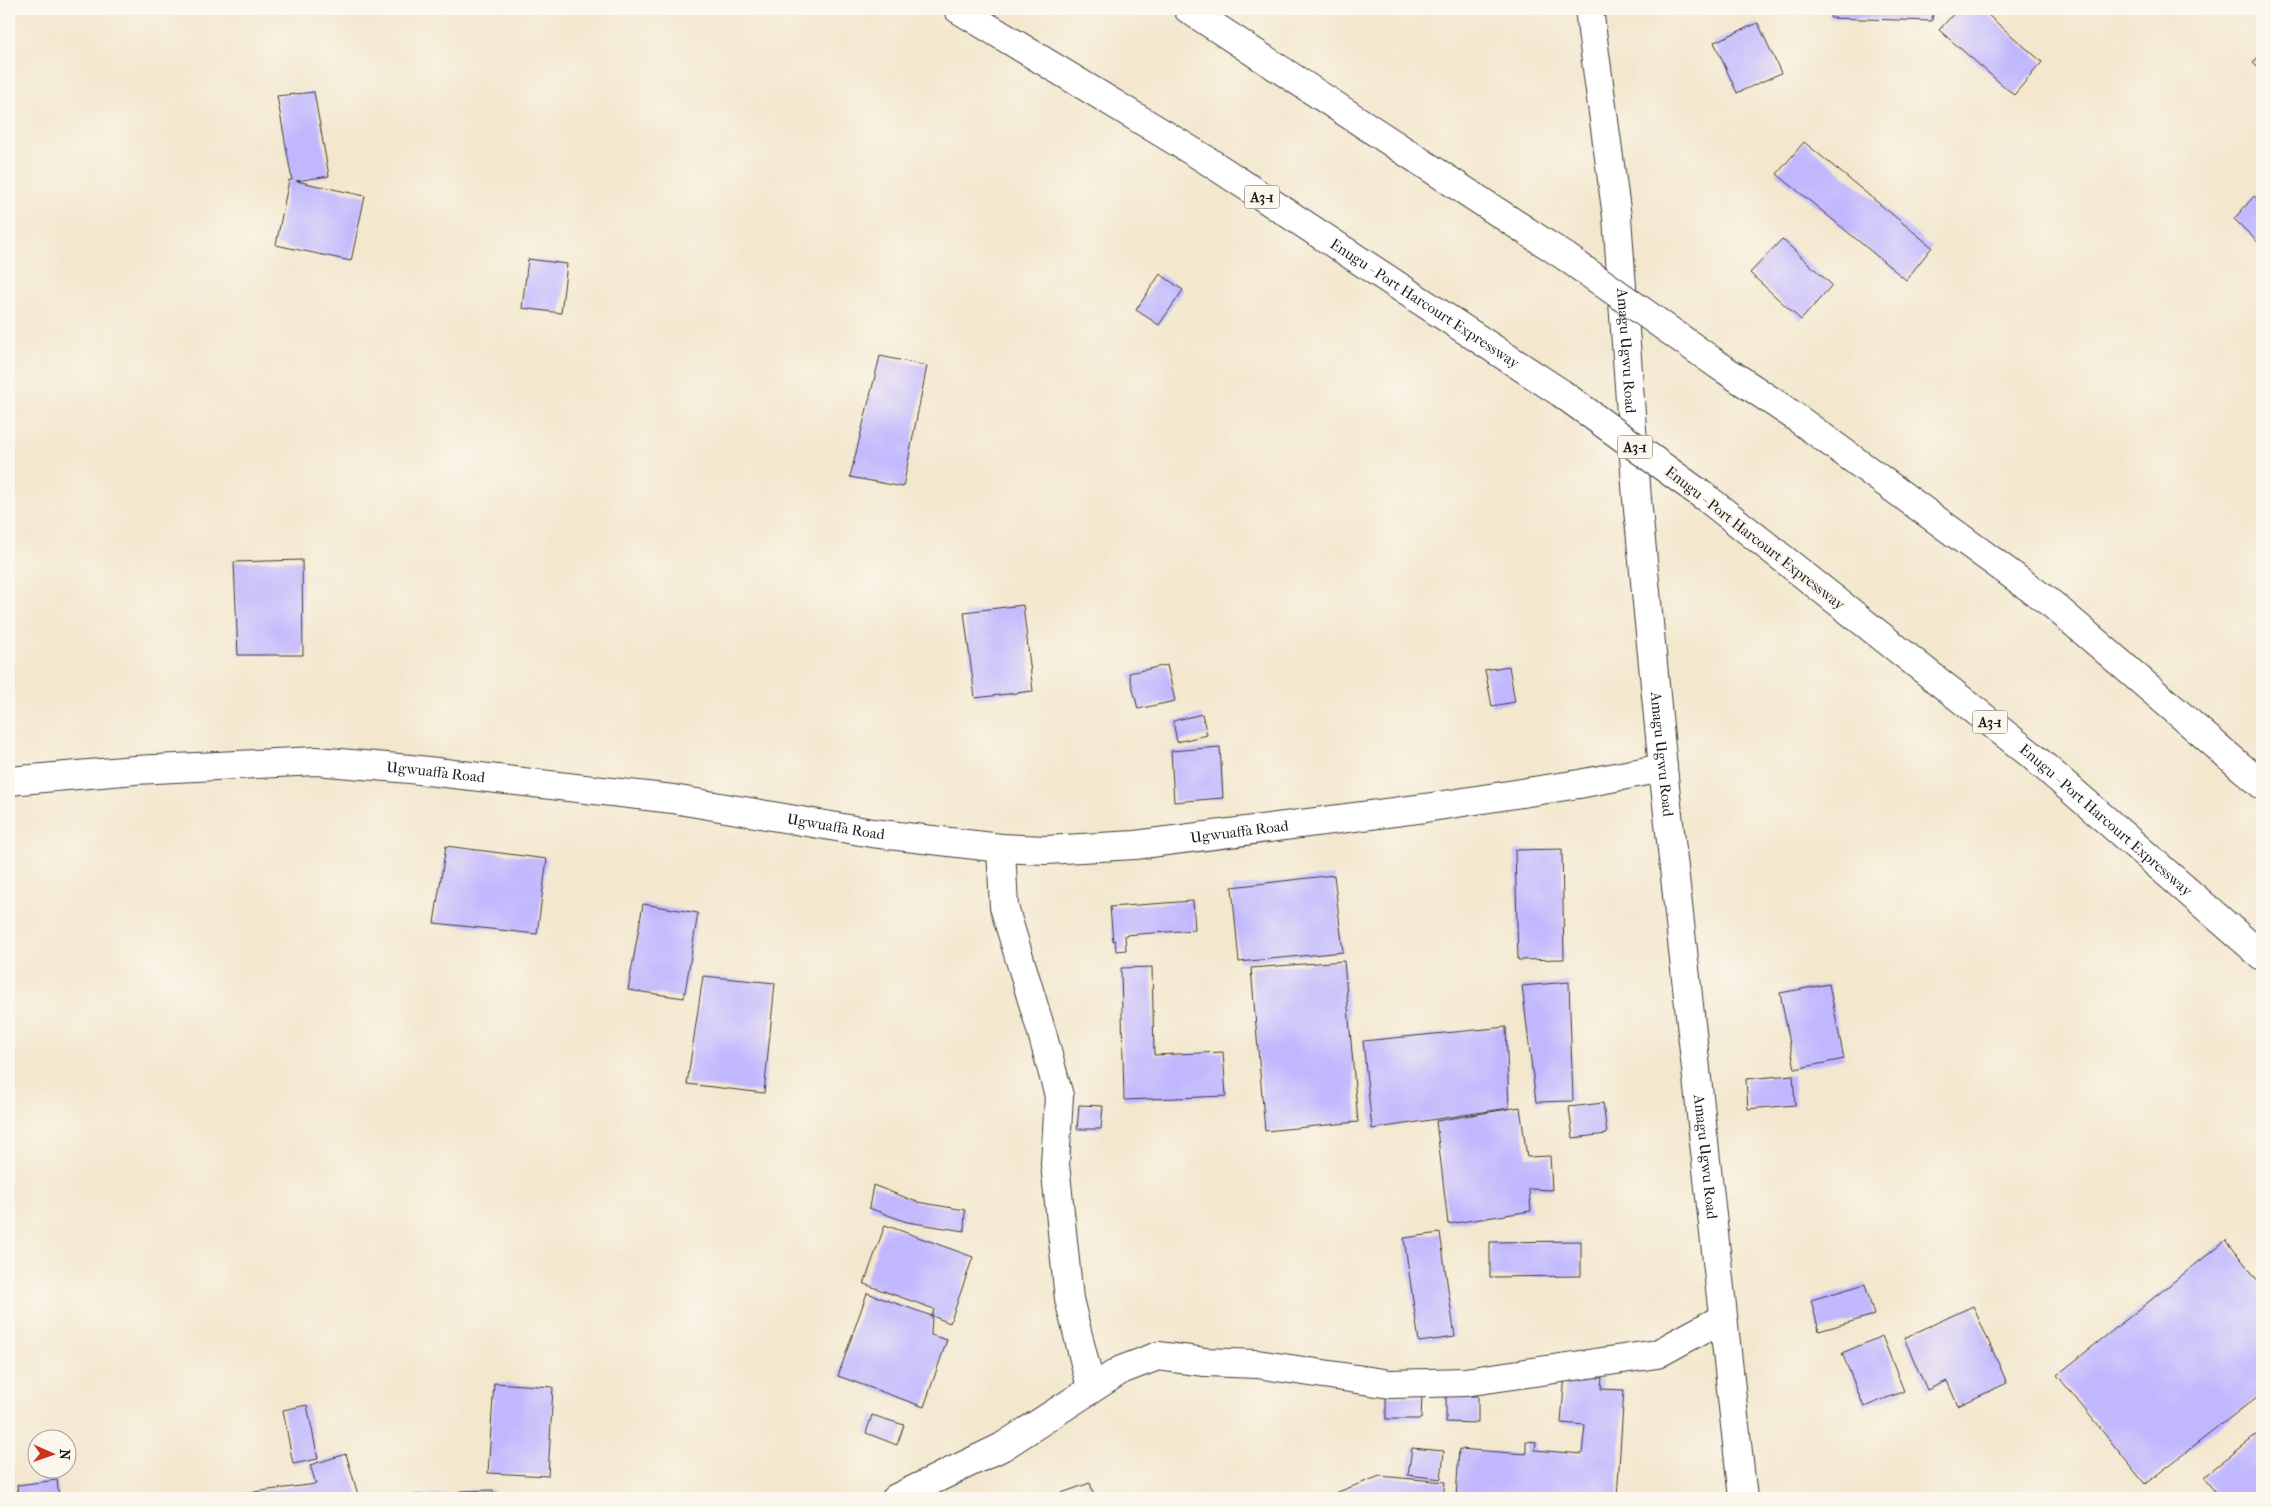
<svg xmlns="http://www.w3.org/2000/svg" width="2271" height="1507" viewBox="0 0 2271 1507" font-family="'IM FELL French Canon',serif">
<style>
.building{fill:#c1b7fe}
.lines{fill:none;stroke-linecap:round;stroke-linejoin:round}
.minor-casing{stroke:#3c3a37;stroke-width:30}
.highway-casing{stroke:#3c3a37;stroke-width:30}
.minor{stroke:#fff;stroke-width:28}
.highway{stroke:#fff;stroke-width:28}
.highway-bridge-casing{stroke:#3c3a37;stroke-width:30;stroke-linecap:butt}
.highway-bridge{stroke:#fff;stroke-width:28}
.labels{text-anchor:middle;stroke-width:4;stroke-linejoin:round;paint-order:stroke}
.shield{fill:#fbf7ec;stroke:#5f5e5a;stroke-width:1}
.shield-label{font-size:14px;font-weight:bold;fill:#1c1c1c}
.street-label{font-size:15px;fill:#1c1c1c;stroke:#fbf7ec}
</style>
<rect width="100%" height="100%" fill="#fbf7ec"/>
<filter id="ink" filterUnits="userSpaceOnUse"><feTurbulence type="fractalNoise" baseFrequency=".02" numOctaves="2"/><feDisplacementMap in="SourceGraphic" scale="10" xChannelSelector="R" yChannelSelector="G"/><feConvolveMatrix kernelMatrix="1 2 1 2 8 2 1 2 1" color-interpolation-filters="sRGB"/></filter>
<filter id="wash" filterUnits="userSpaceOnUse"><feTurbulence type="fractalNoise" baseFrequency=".0096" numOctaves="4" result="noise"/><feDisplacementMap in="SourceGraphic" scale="20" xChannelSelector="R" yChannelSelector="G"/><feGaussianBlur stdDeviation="1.12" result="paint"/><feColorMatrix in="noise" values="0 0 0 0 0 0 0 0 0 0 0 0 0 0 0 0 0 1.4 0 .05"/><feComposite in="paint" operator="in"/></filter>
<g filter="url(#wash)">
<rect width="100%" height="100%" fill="#f3e7ce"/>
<g id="blocks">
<g class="building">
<path d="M 1831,9 L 1933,9 L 1932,21 L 1830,18 Z"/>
<path d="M 1958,9 L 1981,9 L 2042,62 L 2014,95 L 1939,30 Z"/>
<path d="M 1758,23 L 1781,73 L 1737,93 L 1714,42 Z"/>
<path d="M 2262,52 L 2262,72 L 2253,63 Z"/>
<path d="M 314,92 L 329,176 L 296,181 L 365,196 L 351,261 L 276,245 L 289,180 L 292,180 L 277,96 Z"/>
<path d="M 1804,142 L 1932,247 L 1906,280 L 1777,174 Z"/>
<path d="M 2254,196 L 2262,203 L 2262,246 L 2234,219 Z"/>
<path d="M 1782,239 L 1832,285 L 1801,320 L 1750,273 Z"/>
<path d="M 528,259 L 567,264 L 561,313 L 522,308 Z"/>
<path d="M 1160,274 L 1183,290 L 1159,325 L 1136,310 Z"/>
<path d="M 880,356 L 927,366 L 903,487 L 850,477 Z"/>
<path d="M 302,560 L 303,655 L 238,655 L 234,562 Z"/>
<path d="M 1023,605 L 1033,691 L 975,698 L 964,612 Z"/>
<path d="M 1167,665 L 1175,701 L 1138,709 L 1129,673 Z"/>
<path d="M 1509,666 L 1515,702 L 1492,706 L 1485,670 Z"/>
<path d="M 1202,714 L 1207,735 L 1177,742 L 1173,721 Z"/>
<path d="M 1220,747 L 1223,798 L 1174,802 L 1171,751 Z"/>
<path d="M 446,846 L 547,859 L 537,934 L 434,923 Z"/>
<path d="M 1562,849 L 1564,959 L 1518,960 L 1515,850 Z"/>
<path d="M 1334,875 L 1343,952 L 1239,962 L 1232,887 Z"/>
<path d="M 1193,901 L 1195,930 L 1125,935 L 1126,950 L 1116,951 L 1115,940 L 1113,941 L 1110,907 Z"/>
<path d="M 643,904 L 698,913 L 684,998 L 628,990 Z"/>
<path d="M 1344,961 L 1358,1122 L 1265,1131 L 1251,968 Z"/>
<path d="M 1152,967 L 1154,1055 L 1223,1052 L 1226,1096 L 1124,1100 L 1121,968 Z"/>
<path d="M 703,976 L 775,983 L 764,1093 L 687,1084 Z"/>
<path d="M 1569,982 L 1573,1101 L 1536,1102 L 1522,986 Z"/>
<path d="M 1829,984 L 1844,1059 L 1795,1069 L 1780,993 Z"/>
<path d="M 1506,1027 L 1509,1108 L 1372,1129 L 1363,1041 Z"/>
<path d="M 1793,1075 L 1795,1105 L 1748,1109 L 1746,1079 Z"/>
<path d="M 1603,1103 L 1607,1134 L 1573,1138 L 1569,1107 Z"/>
<path d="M 1079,1105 L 1103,1106 L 1101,1129 L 1077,1129 Z"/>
<path d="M 1520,1107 L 1527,1157 L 1550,1156 L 1552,1190 L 1529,1189 L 1531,1211 L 1448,1224 L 1436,1121 Z"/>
<path d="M 873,1185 L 917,1202 L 965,1210 L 964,1231 L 907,1222 L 869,1208 Z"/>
<path d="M 885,1225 L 973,1257 L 950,1323 L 932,1316 L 934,1309 L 864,1284 Z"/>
<path d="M 1440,1233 L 1455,1337 L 1419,1342 L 1404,1238 Z"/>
<path d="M 2226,1240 L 2262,1286 L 2262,1393 L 2145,1484 L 2057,1375 Z"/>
<path d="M 1581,1241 L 1581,1276 L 1490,1277 L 1490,1242 Z"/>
<path d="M 1865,1284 L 1874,1315 L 1819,1331 L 1811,1300 Z"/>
<path d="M 867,1293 L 932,1316 L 931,1335 L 947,1340 L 924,1407 L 838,1376 Z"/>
<path d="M 1973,1306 L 2007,1383 L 1958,1406 L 1947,1381 L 1927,1390 L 1904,1338 Z"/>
<path d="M 1882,1336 L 1904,1391 L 1864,1407 L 1842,1353 Z"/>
<path d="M 1565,1375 L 1602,1378 L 1601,1389 L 1624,1390 L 1617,1498 L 1456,1498 L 1459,1449 L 1526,1454 L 1526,1441 L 1536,1442 L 1535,1450 L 1582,1454 L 1585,1425 L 1561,1423 Z"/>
<path d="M 494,1383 L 553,1387 L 548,1476 L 488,1473 Z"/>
<path d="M 1386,1396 L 1422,1396 L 1421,1419 L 1386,1419 Z"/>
<path d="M 1446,1396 L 1478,1396 L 1478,1423 L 1446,1422 Z"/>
<path d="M 307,1405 L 318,1459 L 293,1464 L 283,1410 Z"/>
<path d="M 872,1415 L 904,1425 L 897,1445 L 866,1433 Z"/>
<path d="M 2262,1431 L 2262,1498 L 2220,1498 L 2203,1477 Z"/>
<path d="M 1412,1448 L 1444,1451 L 1441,1479 L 1408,1475 Z"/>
<path d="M 346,1454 L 359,1498 L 247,1498 L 246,1493 L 316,1484 L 310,1465 Z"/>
<path d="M 1380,1476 L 1445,1482 L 1443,1498 L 1322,1498 Z"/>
<path d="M 57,1480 L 59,1498 L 18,1498 L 17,1485 Z"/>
<path d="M 1090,1483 L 1095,1498 L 1047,1498 Z"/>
<path d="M 493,1490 L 494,1498 L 415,1498 L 415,1495 L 460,1494 L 460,1491 Z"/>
</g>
</g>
</g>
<g filter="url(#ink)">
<use href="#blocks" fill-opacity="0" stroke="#3c3a37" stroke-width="1"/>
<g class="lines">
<g class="minor-casing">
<g id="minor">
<path id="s1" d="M 1589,9 L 1617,217 L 1637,499 L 1663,768 L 1743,1498"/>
<path id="s2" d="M 9,781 L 135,770 L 316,761 L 410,769 L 673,799 L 872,833 L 1001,848 L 1046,850 L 1135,845 L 1425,808 L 1579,784 L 1663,768"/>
<path d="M 1001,848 L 1004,907 L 1042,1033 L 1059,1096 L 1055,1164 L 1069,1299 L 1091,1388"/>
<path d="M 896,1498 L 1002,1447 L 1121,1370 L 1158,1356 L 1205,1362 L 1257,1364 L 1390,1384 L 1465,1382 L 1657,1354 L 1723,1318"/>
</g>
</g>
<g class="highway-casing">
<g id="highway">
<path id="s3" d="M 958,9 L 1205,159 L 1561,393"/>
<path d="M 1188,9 L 1566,257"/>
<path d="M 1721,367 L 1794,416 L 2053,605 L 2262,785"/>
<path id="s4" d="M 1709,500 L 2029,753 L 2262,956"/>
</g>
</g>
<use href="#minor" class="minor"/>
<use href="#highway" class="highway"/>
<g class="highway-bridge-casing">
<g id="highway-bridge">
<path d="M 1566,257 L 1721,367"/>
<path d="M 1561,393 L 1709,500"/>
</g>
</g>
<use href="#highway-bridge" class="highway-bridge"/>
</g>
</g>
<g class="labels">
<g class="shield">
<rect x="1244.5" y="185.5" width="35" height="23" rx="4"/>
<rect x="1617.5" y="435.5" width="35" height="23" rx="4"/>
<rect x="1972.5" y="710.5" width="35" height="23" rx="4"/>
</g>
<g class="shield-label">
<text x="1262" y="202">A3-1</text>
<text x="1635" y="452">A3-1</text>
<text x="1990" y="727">A3-1</text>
</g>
<g class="street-label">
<text dy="5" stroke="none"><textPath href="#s3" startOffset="552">Enugu - Port Harcourt Expressway</textPath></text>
<text dy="5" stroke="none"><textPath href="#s1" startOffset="344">Amagu Ugwu Road</textPath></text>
<text transform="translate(1755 538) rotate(38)" y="5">Enugu - Port Harcourt Expressway</text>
<text dy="5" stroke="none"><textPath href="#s1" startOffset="749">Amagu Ugwu Road</textPath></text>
<text dy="5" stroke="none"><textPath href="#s2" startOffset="428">Ugwuaffa Road</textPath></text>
<text dy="5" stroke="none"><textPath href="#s4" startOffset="510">Enugu - Port Harcourt Expressway</textPath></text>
<text dy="5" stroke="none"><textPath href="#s2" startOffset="832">Ugwuaffa Road</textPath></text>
<text dy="5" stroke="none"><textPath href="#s2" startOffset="1238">Ugwuaffa Road</textPath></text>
<text dy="5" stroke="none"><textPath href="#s1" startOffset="1154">Amagu Ugwu Road</textPath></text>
</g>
</g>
<rect width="2271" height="1507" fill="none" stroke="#fbf7ec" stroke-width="30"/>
<g transform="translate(52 1454) rotate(92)"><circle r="24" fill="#fbf7ec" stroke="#a29f99"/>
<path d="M0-4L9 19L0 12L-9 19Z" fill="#c8321e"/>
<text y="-8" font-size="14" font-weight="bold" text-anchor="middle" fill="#1c1c1c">N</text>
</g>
</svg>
